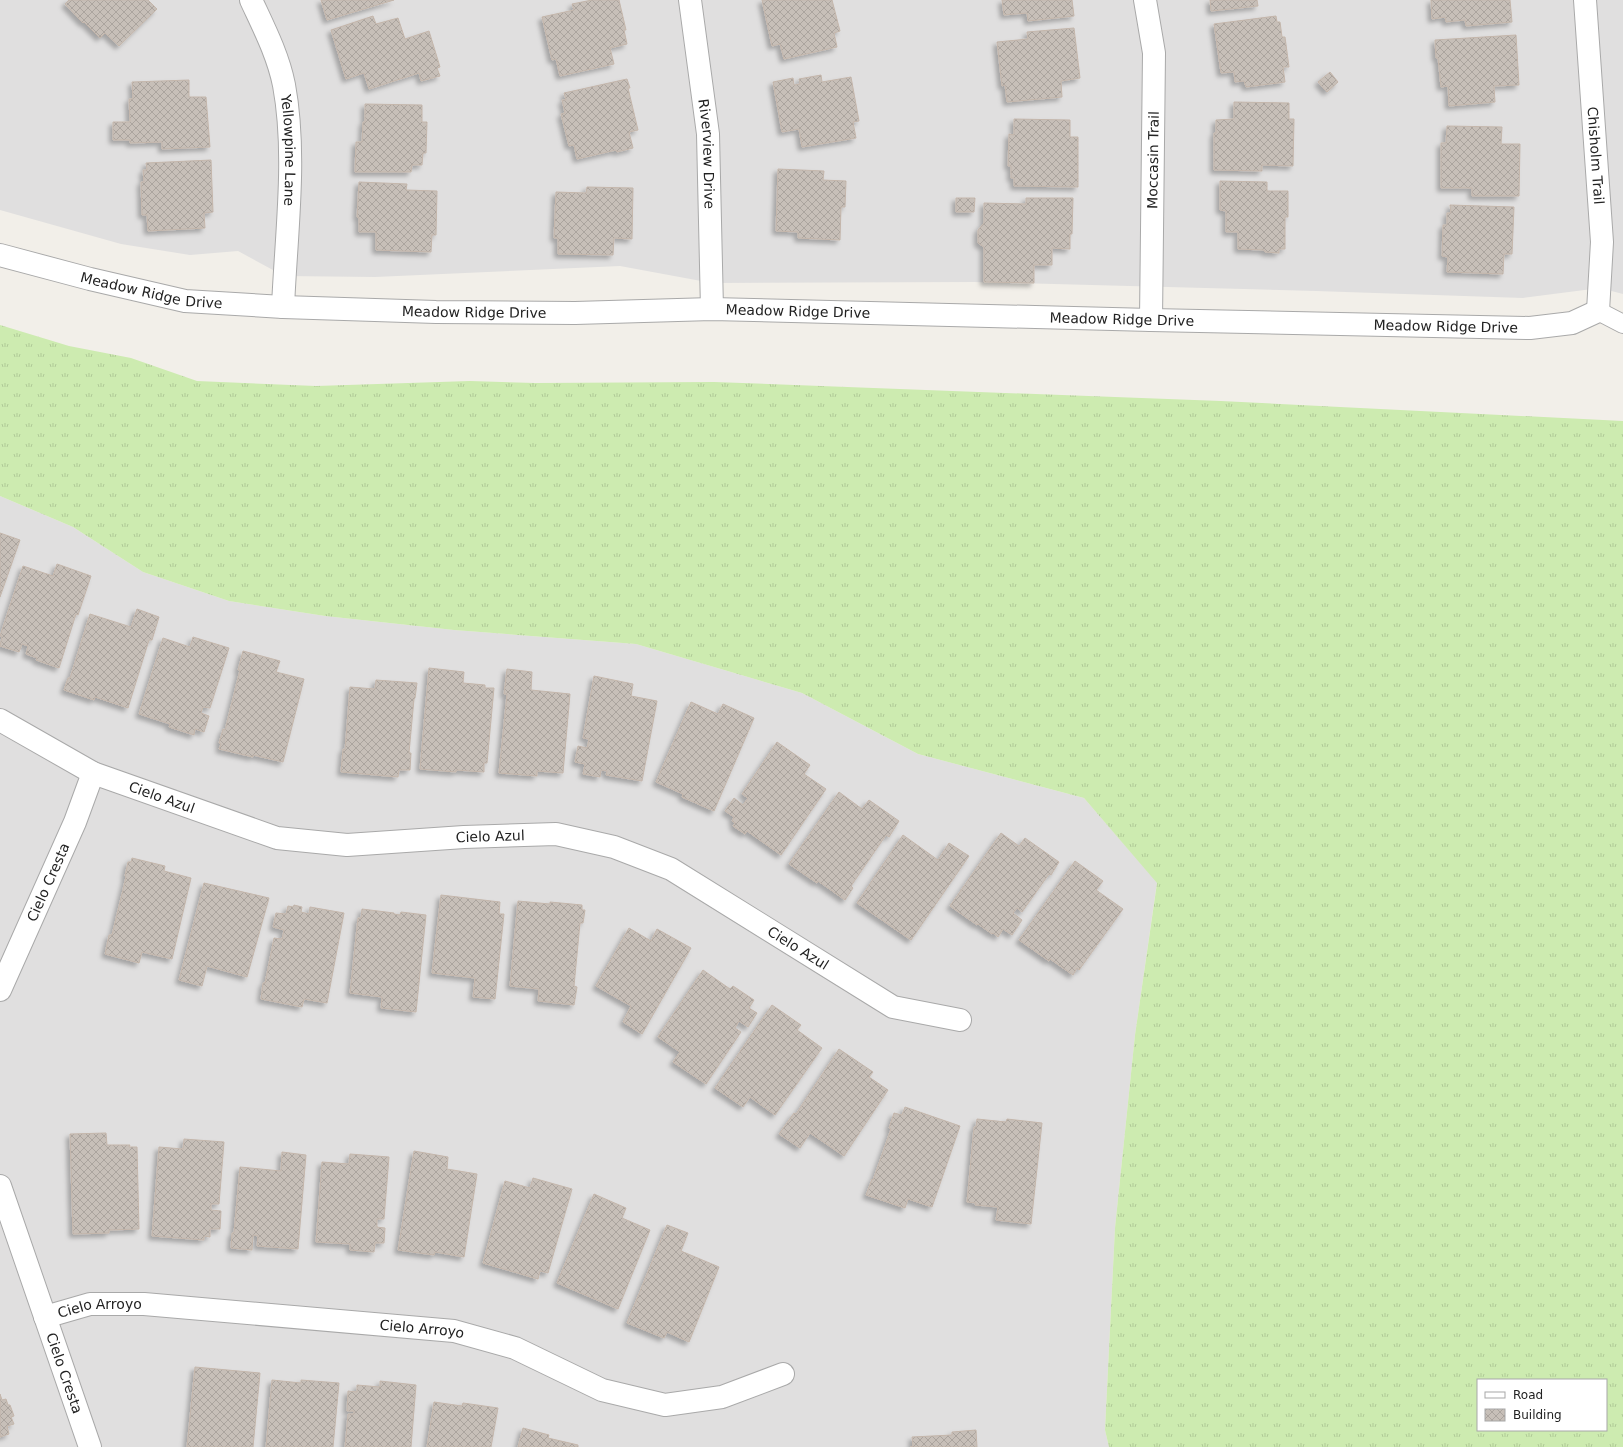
<svg xmlns="http://www.w3.org/2000/svg" width="1623" height="1447" viewBox="0 0 1623 1447" font-family="'DejaVu Sans',sans-serif">
<style>
.residential{fill:#e0dfdf}
.grass{fill:url(#grass-tufts);fill-rule:evenodd}
.building{fill:url(#building-cross-hatch);stroke:#c4b6ab;filter:url(#shadow)}
.lines{fill:none;stroke-linecap:round;stroke-linejoin:round}
.service-casing{stroke:#a9a9a9;stroke-width:20}
.minor-casing{stroke:#a9a9a9;stroke-width:24}
.tertiary-casing{stroke:#a9a9a9;stroke-width:24}
.service{stroke:#fff;stroke-width:18}
.minor{stroke:#fff;stroke-width:22}
.tertiary{stroke:#fff;stroke-width:22}
.labels{text-anchor:middle;stroke-width:3.5;stroke-linejoin:round;paint-order:stroke}
.street-label{font-size:14px;fill:#222;stroke:#fff}
</style>
<defs>
<pattern id="grass-tufts" width="24" height="20" patternUnits="userSpaceOnUse"><rect width="24" height="20" fill="#cdebb0"/><path d="M3 7l-1-3M5 7V3M7 7l1-3M15 17l-1-3M17 17v-4M19 17l1-3" fill="none" stroke="#b0c997"/></pattern>
<pattern id="building-cross-hatch" width="8" height="8" patternUnits="userSpaceOnUse"><rect width="8" height="8" fill="#c7bfb8"/><path d="M0 0l8 8M0 8l8-8" fill="none" stroke="#aba49e"/></pattern>
<filter id="shadow"><feDropShadow dx="-3.5" dy="3.5" stdDeviation="2" flood-color="#0004"/></filter>
</defs>
<rect width="100%" height="100%" fill="#f2efe9"/>
<g class="residential">
<path d="M 0,0 L 1623,0 L 1623,294 L 1600,288 L 1523,298 L 1316,291 L 974,282 L 712,283 L 620,266 L 375,277 L 284,276 L 238,251 L 190,255 L 121,244 L 0,210 Z"/>
<path d="M 0,496 L 73,527 L 143,572 L 229,601 L 325,616 L 454,630 L 636,644 L 802,693 L 918,754 L 1084,798 L 1157,882 L 1135,1035 L 1115,1228 L 1105,1430 L 1109,1447 L 0,1447 Z"/>
</g>
<path class="grass" d="M 0,325 L 69,346 L 131,358 L 197,381 L 316,386 L 470,381 L 535,383 L 714,382 L 1221,401 L 1623,421 L 1623,1447 L 1109,1447 L 1105,1430 L 1115,1228 L 1135,1035 L 1157,883 L 1084,798 L 918,754 L 802,693 L 636,644 L 454,630 L 325,616 L 229,601 L 143,572 L 73,527 L 0,496 ZM 1478,1380 L 1606,1380 L 1606,1430 L 1478,1430 Z"/>
<g class="building">
<path d="M 69,0 L 148,0 L 157,9 L 119,46 L 105,33 L 100,38 L 84,22 L 83,23 L 65,4 Z"/>
<path d="M 321,0 L 394,0 L 327,20 Z"/>
<path d="M 592,0 L 619,0 L 626,30 L 624,30 L 627,44 L 610,48 L 614,64 L 560,76 L 556,59 L 552,60 L 542,17 L 574,10 L 572,4 Z"/>
<path d="M 762,0 L 832,0 L 840,31 L 834,33 L 837,47 L 784,59 L 780,44 L 772,46 Z"/>
<path d="M 1002,0 L 1072,0 L 1074,16 L 1028,21 L 1027,13 L 1004,15 Z"/>
<path d="M 1210,0 L 1257,0 L 1258,6 L 1211,11 Z"/>
<path d="M 1431,0 L 1510,0 L 1512,22 L 1466,26 L 1465,20 L 1446,22 L 1445,17 L 1432,19 Z"/>
<path d="M 373,16 L 376,24 L 398,18 L 405,39 L 429,31 L 440,67 L 437,68 L 440,76 L 421,81 L 419,73 L 369,89 L 364,73 L 346,79 L 331,30 Z"/>
<path d="M 1276,16 L 1277,22 L 1280,22 L 1282,37 L 1285,37 L 1289,67 L 1283,67 L 1285,82 L 1246,87 L 1244,81 L 1235,82 L 1234,72 L 1221,73 L 1214,24 Z"/>
<path d="M 1074,28 L 1080,78 L 1061,81 L 1062,97 L 1007,102 L 1005,85 L 1002,86 L 997,42 L 1028,39 L 1027,32 Z"/>
<path d="M 1516,35 L 1519,85 L 1494,86 L 1495,102 L 1449,106 L 1448,86 L 1441,87 L 1438,58 L 1436,58 L 1435,40 Z"/>
<path d="M 1330,72 L 1338,82 L 1327,92 L 1318,82 Z"/>
<path d="M 821,75 L 822,82 L 851,77 L 859,121 L 853,122 L 856,138 L 802,147 L 799,129 L 782,132 L 773,82 L 793,78 L 794,85 L 800,84 L 799,79 Z"/>
<path d="M 627,79 L 630,88 L 628,88 L 638,130 L 629,132 L 633,148 L 617,152 L 616,150 L 577,159 L 574,145 L 569,146 L 561,114 L 565,113 L 562,100 L 566,100 L 564,93 Z"/>
<path d="M 189,80 L 189,97 L 206,97 L 210,147 L 162,149 L 162,142 L 130,143 L 130,140 L 113,140 L 113,122 L 130,122 L 129,99 L 133,99 L 132,82 Z"/>
<path d="M 1234,102 L 1289,103 L 1289,119 L 1294,119 L 1293,166 L 1262,165 L 1262,171 L 1214,170 L 1214,133 L 1216,133 L 1216,120 L 1234,119 Z"/>
<path d="M 365,104 L 422,105 L 422,122 L 427,122 L 426,153 L 423,153 L 422,165 L 412,165 L 411,172 L 355,172 L 356,142 L 362,142 L 363,122 L 365,122 Z"/>
<path d="M 1014,119 L 1070,120 L 1070,137 L 1078,137 L 1078,187 L 1014,186 L 1014,178 L 1011,178 L 1011,166 L 1008,166 L 1009,134 L 1014,135 Z"/>
<path d="M 1447,126 L 1502,127 L 1501,144 L 1520,144 L 1519,196 L 1472,196 L 1472,188 L 1441,188 L 1441,143 L 1446,143 Z"/>
<path d="M 211,160 L 213,212 L 204,213 L 205,228 L 148,231 L 147,215 L 142,215 L 141,182 L 144,182 L 143,170 L 147,170 L 146,163 Z"/>
<path d="M 778,169 L 824,171 L 823,180 L 846,181 L 845,207 L 841,207 L 840,240 L 798,238 L 798,232 L 776,231 Z"/>
<path d="M 1220,181 L 1267,182 L 1267,191 L 1288,191 L 1288,217 L 1285,217 L 1285,249 L 1279,249 L 1279,253 L 1265,252 L 1264,250 L 1238,249 L 1238,232 L 1226,232 L 1226,211 L 1220,210 Z"/>
<path d="M 359,182 L 407,184 L 406,190 L 437,191 L 436,235 L 432,235 L 431,252 L 376,250 L 376,232 L 359,232 L 359,218 L 357,217 Z"/>
<path d="M 587,187 L 633,188 L 632,239 L 614,238 L 613,255 L 558,254 L 558,238 L 554,238 L 556,192 L 586,193 Z"/>
<path d="M 956,198 L 975,198 L 974,212 L 956,212 Z"/>
<path d="M 1026,198 L 1073,198 L 1072,234 L 1070,234 L 1070,249 L 1052,248 L 1052,265 L 1034,265 L 1034,283 L 984,282 L 984,247 L 978,243 L 978,230 L 984,223 L 984,203 L 1026,204 Z"/>
<path d="M 1450,205 L 1514,207 L 1512,254 L 1504,254 L 1503,274 L 1447,272 L 1448,257 L 1442,256 L 1443,225 L 1447,225 L 1447,213 L 1451,213 Z"/>
<path d="M 0,533 L 20,540 L 0,597 Z"/>
<path d="M 57,564 L 91,576 L 78,615 L 76,614 L 59,668 L 36,660 L 37,658 L 26,654 L 28,646 L 22,644 L 19,652 L 0,646 L 2,636 L 0,636 L 23,566 L 53,576 Z"/>
<path d="M 137,609 L 159,617 L 152,640 L 149,640 L 128,708 L 95,697 L 94,700 L 64,690 L 68,678 L 70,678 L 90,614 L 131,627 Z"/>
<path d="M 193,637 L 229,648 L 210,708 L 203,707 L 201,713 L 209,716 L 204,732 L 195,729 L 194,735 L 169,727 L 170,724 L 139,714 L 163,638 L 190,647 Z"/>
<path d="M 243,651 L 280,661 L 276,672 L 304,679 L 283,762 L 253,755 L 253,757 L 219,749 L 221,744 L 219,743 L 223,729 L 225,730 L 240,670 L 238,670 Z"/>
<path d="M 429,668 L 464,672 L 463,683 L 485,685 L 485,688 L 494,688 L 487,763 L 484,763 L 484,772 L 456,770 L 456,772 L 420,769 Z"/>
<path d="M 507,669 L 532,672 L 531,690 L 570,694 L 563,773 L 537,771 L 537,776 L 499,773 L 507,694 L 504,694 Z"/>
<path d="M 594,676 L 633,684 L 631,696 L 657,701 L 642,781 L 606,775 L 607,771 L 601,770 L 600,777 L 583,774 L 585,764 L 575,762 L 578,746 L 587,748 L 589,739 L 583,738 Z"/>
<path d="M 376,680 L 417,683 L 415,698 L 414,699 L 409,753 L 411,753 L 410,770 L 399,770 L 398,777 L 341,772 L 343,749 L 345,750 L 350,687 L 375,689 Z"/>
<path d="M 691,702 L 718,714 L 723,704 L 754,718 L 714,811 L 682,797 L 683,794 L 656,782 Z"/>
<path d="M 777,742 L 810,765 L 804,774 L 826,789 L 781,855 L 747,831 L 745,834 L 733,826 L 735,823 L 732,821 L 734,817 L 725,811 L 734,798 L 743,805 L 748,798 L 742,794 Z"/>
<path d="M 839,792 L 862,809 L 869,800 L 899,821 L 889,837 L 886,835 L 851,886 L 853,888 L 845,900 L 818,881 L 817,883 L 789,864 Z"/>
<path d="M 1001,833 L 1019,846 L 1025,838 L 1059,862 L 1051,875 L 1049,874 L 1022,912 L 1017,908 L 1013,913 L 1022,920 L 1012,935 L 1003,929 L 998,937 L 993,933 L 992,934 L 978,924 L 977,925 L 950,906 Z"/>
<path d="M 903,835 L 938,860 L 949,843 L 969,856 L 911,940 L 857,903 Z"/>
<path d="M 132,858 L 165,866 L 164,871 L 191,878 L 172,959 L 142,952 L 139,963 L 105,954 L 109,935 L 112,935 L 126,877 L 125,876 L 128,862 L 131,862 Z"/>
<path d="M 1075,861 L 1103,881 L 1096,890 L 1123,909 L 1079,970 L 1077,968 L 1073,975 L 1050,959 L 1049,961 L 1019,940 Z"/>
<path d="M 204,883 L 269,898 L 247,977 L 207,966 L 202,986 L 179,980 Z"/>
<path d="M 441,895 L 500,902 L 499,914 L 504,914 L 495,999 L 473,997 L 475,978 L 432,973 Z"/>
<path d="M 518,901 L 550,904 L 550,902 L 582,905 L 582,910 L 585,910 L 583,923 L 580,923 L 574,986 L 577,987 L 574,1005 L 538,1001 L 539,989 L 510,986 Z"/>
<path d="M 294,905 L 302,907 L 301,912 L 309,914 L 310,907 L 344,913 L 327,1003 L 304,999 L 302,1007 L 261,999 L 263,983 L 265,983 L 274,938 L 282,939 L 284,930 L 273,927 L 276,913 L 286,914 L 288,906 L 293,907 Z"/>
<path d="M 362,909 L 394,913 L 394,914 L 400,915 L 401,912 L 426,915 L 416,1012 L 381,1008 L 382,997 L 350,993 L 358,918 L 361,918 Z"/>
<path d="M 629,928 L 651,941 L 657,929 L 691,948 L 642,1034 L 623,1022 L 631,1006 L 596,986 Z"/>
<path d="M 703,970 L 730,989 L 733,986 L 754,1000 L 749,1008 L 757,1013 L 748,1027 L 739,1021 L 735,1028 L 741,1032 L 706,1084 L 673,1062 L 680,1052 L 658,1037 Z"/>
<path d="M 772,1005 L 801,1025 L 797,1030 L 822,1048 L 775,1115 L 750,1097 L 743,1107 L 715,1088 Z"/>
<path d="M 839,1049 L 873,1072 L 869,1077 L 888,1090 L 844,1156 L 810,1133 L 800,1148 L 779,1134 L 794,1113 L 796,1114 Z"/>
<path d="M 905,1107 L 960,1126 L 932,1207 L 908,1199 L 905,1208 L 866,1195 L 872,1179 L 873,1180 L 891,1129 L 889,1128 L 894,1113 L 902,1115 Z"/>
<path d="M 977,1119 L 1006,1122 L 1007,1119 L 1042,1123 L 1031,1224 L 996,1220 L 998,1207 L 975,1205 L 976,1203 L 967,1202 L 974,1127 L 976,1127 Z"/>
<path d="M 106,1133 L 107,1145 L 130,1145 L 129,1147 L 137,1147 L 139,1229 L 109,1230 L 109,1233 L 73,1234 L 70,1134 Z"/>
<path d="M 184,1139 L 224,1142 L 219,1204 L 211,1204 L 211,1210 L 221,1211 L 220,1229 L 210,1229 L 210,1237 L 204,1236 L 204,1240 L 152,1236 L 159,1147 L 183,1149 Z"/>
<path d="M 414,1151 L 448,1157 L 447,1169 L 477,1174 L 464,1257 L 435,1252 L 434,1255 L 398,1250 Z"/>
<path d="M 282,1152 L 306,1155 L 298,1249 L 257,1246 L 258,1236 L 253,1235 L 252,1250 L 231,1248 L 232,1233 L 234,1233 L 240,1167 L 281,1171 Z"/>
<path d="M 350,1154 L 389,1157 L 384,1219 L 377,1219 L 377,1227 L 385,1228 L 384,1243 L 375,1243 L 374,1252 L 350,1250 L 350,1244 L 316,1242 L 322,1162 L 349,1164 Z"/>
<path d="M 533,1178 L 572,1189 L 548,1273 L 540,1271 L 538,1279 L 483,1263 L 505,1181 L 530,1188 Z"/>
<path d="M 594,1194 L 626,1208 L 622,1218 L 650,1230 L 618,1309 L 557,1283 Z"/>
<path d="M 667,1225 L 688,1233 L 681,1251 L 719,1267 L 689,1342 L 667,1332 L 664,1338 L 627,1323 Z"/>
<path d="M 195,1367 L 260,1373 L 253,1447 L 187,1447 Z"/>
<path d="M 272,1380 L 301,1383 L 301,1380 L 339,1383 L 333,1447 L 266,1447 Z"/>
<path d="M 380,1381 L 416,1385 L 411,1447 L 345,1447 L 348,1414 L 354,1414 L 354,1411 L 347,1411 L 348,1391 L 357,1392 L 357,1385 L 380,1387 Z"/>
<path d="M 0,1394 L 2,1400 L 6,1399 L 8,1405 L 10,1405 L 14,1416 L 11,1417 L 14,1424 L 7,1426 L 9,1434 L 0,1437 Z"/>
<path d="M 434,1402 L 462,1406 L 463,1403 L 498,1408 L 491,1447 L 427,1447 Z"/>
<path d="M 523,1428 L 549,1435 L 548,1438 L 578,1445 L 578,1447 L 518,1447 Z"/>
<path d="M 976,1430 L 977,1447 L 910,1447 L 913,1446 L 912,1437 L 952,1435 L 952,1432 Z"/>
</g>
<g class="lines">
<g class="service-casing">
<path id="service" d="M 1598,311 L 1623,324"/>
</g>
<g class="minor-casing">
<g id="minor">
<path id="s1" d="M 251,0 C 264,28 278,55 284,85 C 297,155 286,235 283,307"/>
<path id="s2" d="M 690,0 L 708,134 L 712,309"/>
<path d="M 1145,0 L 1154,53 L 1151,320"/>
<path id="s3" d="M 1585,0 L 1602,242 L 1598,311"/>
<path id="s4" d="M 0,720 L 93,773 L 277,838 L 347,845 L 464,837 L 556,834 L 614,847 L 671,869 L 893,1007 L 960,1020"/>
<path id="s5" d="M 0,990 L 75,822 L 93,773"/>
<path id="s6" d="M 0,1186 L 90,1447"/>
<path id="s7" d="M 45,1317 L 90,1304 L 144,1304 L 454,1331 L 515,1348 L 602,1390 L 665,1405 L 722,1397 L 783,1374"/>
</g>
</g>
<g class="tertiary-casing">
<g id="tertiary">
<path id="s8" d="M 0,255 L 90,279 L 185,301 L 283,307 L 436,312 L 575,313 L 712,309 L 1151,320 L 1530,328 L 1572,323 L 1598,311"/>
</g>
</g>
<use href="#service" class="service"/>
<use href="#minor" class="minor"/>
<use href="#tertiary" class="tertiary"/>
</g>
<g class="labels">
<g class="street-label">
<text dy="5" stroke="none"><textPath href="#s1" startOffset="157">Yellowpine Lane</textPath></text>
<text dy="5" stroke="none"><textPath href="#s2" startOffset="155">Riverview Drive</textPath></text>
<text dy="5" stroke="none"><textPath href="#s3" startOffset="156">Chisholm Trail</textPath></text>
<text transform="translate(1153 160) rotate(-89)" y="5">Moccasin Trail</text>
<text dy="5" stroke="none"><textPath href="#s8" startOffset="156">Meadow Ridge Drive</textPath></text>
<text dy="5" stroke="none"><textPath href="#s8" startOffset="804">Meadow Ridge Drive</textPath></text>
<text dy="5" stroke="none"><textPath href="#s8" startOffset="480">Meadow Ridge Drive</textPath></text>
<text dy="5" stroke="none"><textPath href="#s8" startOffset="1128">Meadow Ridge Drive</textPath></text>
<text dy="5" stroke="none"><textPath href="#s8" startOffset="1452">Meadow Ridge Drive</textPath></text>
<text dy="5" stroke="none"><textPath href="#s4" startOffset="180">Cielo Azul</textPath></text>
<text dy="5" stroke="none"><textPath href="#s4" startOffset="516">Cielo Azul</textPath></text>
<text dy="5" stroke="none"><textPath href="#s5" startOffset="118">Cielo Cresta</textPath></text>
<text dy="5" stroke="none"><textPath href="#s4" startOffset="852">Cielo Azul</textPath></text>
<text dy="5" stroke="none"><textPath href="#s7" startOffset="56">Cielo Arroyo</textPath></text>
<text dy="5" stroke="none"><textPath href="#s7" startOffset="380">Cielo Arroyo</textPath></text>
<text dy="5" stroke="none"><textPath href="#s6" startOffset="198">Cielo Cresta</textPath></text>
</g>
</g>
<rect x="1477" y="1379" width="130" height="52" fill="#ffffff" stroke="#a7a7a7"/>
<rect x="1485" y="1392" width="20" height="6" fill="#ffffff" stroke="#a7a7a7"/>
<text x="1513" y="1399" font-size="12" fill="#222222">Road</text>
<rect x="1485" y="1409" width="20" height="12" fill="url(#building-cross-hatch)" stroke="#a7a7a7"/>
<text x="1513" y="1419" font-size="12" fill="#222222">Building</text>
</svg>
